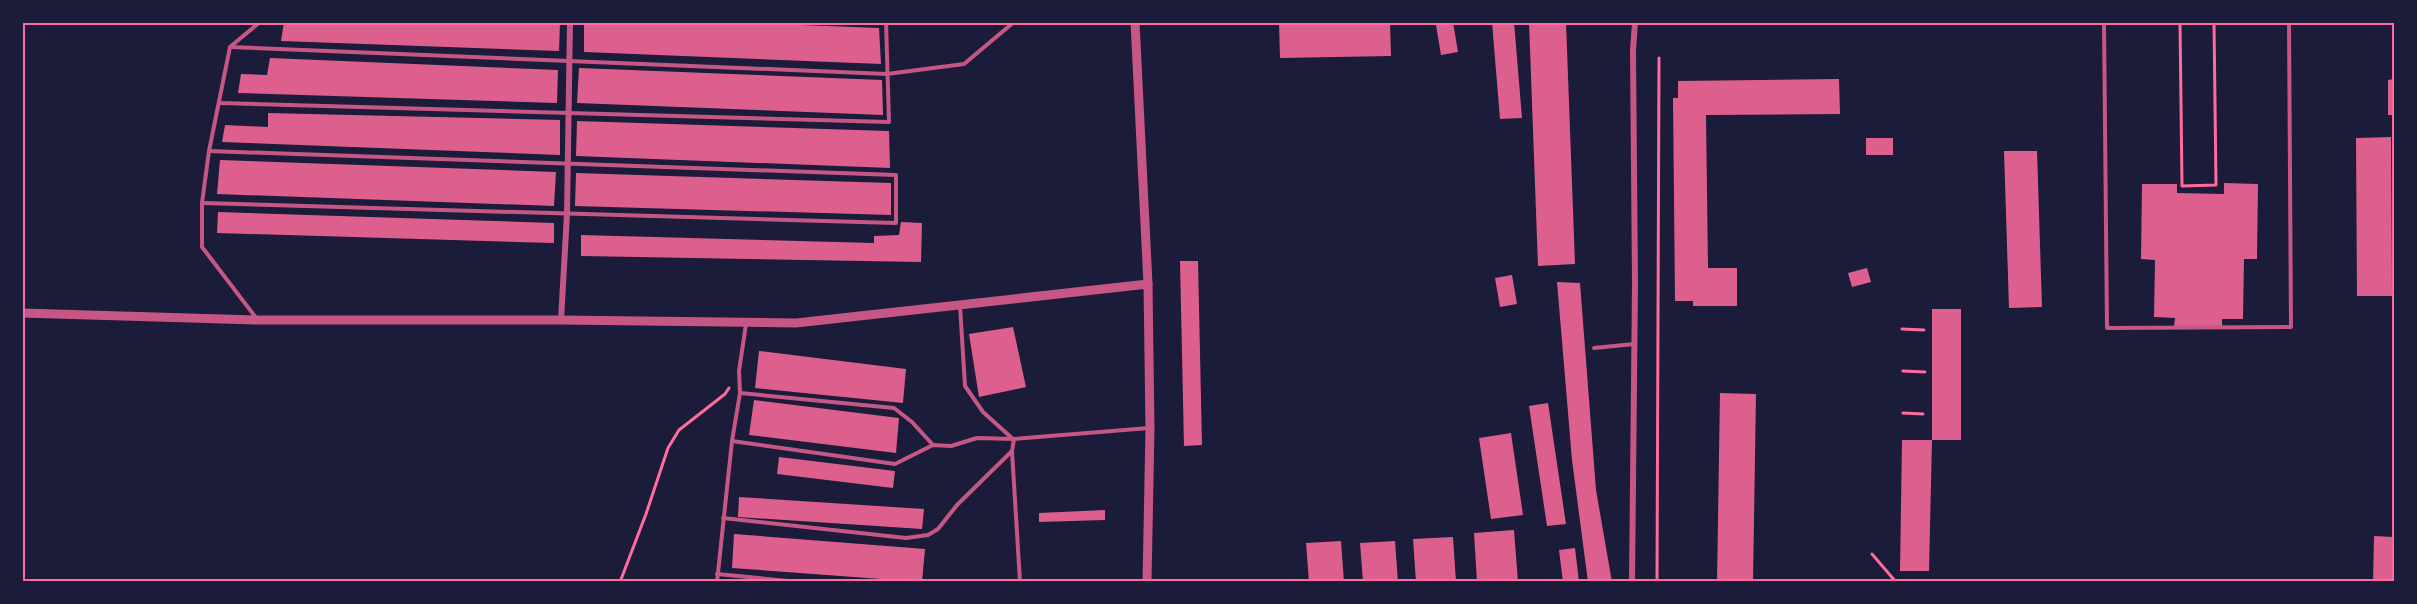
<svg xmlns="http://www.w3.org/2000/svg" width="2417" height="604" viewBox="0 0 2417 604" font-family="Roboto,sans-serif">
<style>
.building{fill:#dd5f8e}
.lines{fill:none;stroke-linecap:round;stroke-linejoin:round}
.path{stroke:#ff6b9d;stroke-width:3}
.service{stroke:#c65784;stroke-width:4}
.minor{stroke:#c65784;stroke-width:6}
.tertiary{stroke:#c65784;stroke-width:9}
.neatline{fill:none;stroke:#ff6b9d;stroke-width:2}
</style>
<rect width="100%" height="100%" fill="#1b1b3a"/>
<g class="building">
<path d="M 284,22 L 560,22 L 559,51 L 281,41 Z"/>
<path d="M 584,22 L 720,22 L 879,28 L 881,64 L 584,52 Z"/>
<path d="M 1279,22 L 1390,22 L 1391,56 L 1280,58 Z"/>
<path d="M 1453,22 L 1458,52 L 1441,55 L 1436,25 Z"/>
<path d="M 1492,22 L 1514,22 L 1522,118 L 1500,119 Z"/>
<path d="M 1529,22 L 1566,22 L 1575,264 L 1538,266 Z"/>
<path d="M 270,58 L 558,70 L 557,103 L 238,93 L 241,74 L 267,75 Z"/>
<path d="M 579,68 L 882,80 L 883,115 L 577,103 Z"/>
<path d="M 1839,79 L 1840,114 L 1706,115 L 1708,268 L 1737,268 L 1737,306 L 1693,306 L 1693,301 L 1675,301 L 1673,98 L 1678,98 L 1678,81 Z"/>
<path d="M 2394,79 L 2394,115 L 2388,115 L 2388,80 Z"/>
<path d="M 268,113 L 560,120 L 560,155 L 222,142 L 225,125 L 268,127 Z"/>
<path d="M 577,121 L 889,131 L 890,168 L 576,156 Z"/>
<path d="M 2391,137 L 2392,296 L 2357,296 L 2356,138 Z"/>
<rect x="1866" y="138" width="27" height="17"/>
<path d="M 2004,151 L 2037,151 L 2042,307 L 2009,308 Z"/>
<path d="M 220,160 L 556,172 L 554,206 L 217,194 Z"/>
<path d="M 576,173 L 891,183 L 891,215 L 575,206 Z"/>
<path d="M 2224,183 L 2258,184 L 2257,259 L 2244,259 L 2243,319 L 2222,319 L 2222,328 L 2174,327 L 2175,318 L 2154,317 L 2155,260 L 2141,259 L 2142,184 L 2177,184 L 2177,193 L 2224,194 Z"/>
<path d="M 218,212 L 554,223 L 554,243 L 217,233 Z"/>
<path d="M 901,222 L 922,223 L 921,262 L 581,256 L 581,235 L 874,243 L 874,236 L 899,235 Z"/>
<path d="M 1180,261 L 1198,261 L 1202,445 L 1184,446 Z"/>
<path d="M 1867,268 L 1871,282 L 1852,287 L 1848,273 Z"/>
<path d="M 1512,275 L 1517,304 L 1500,307 L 1495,278 Z"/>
<path d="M 1557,282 L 1580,283 L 1596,490 L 1612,582 L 1588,582 L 1572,460 Z"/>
<rect x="1932" y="309" width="29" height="131"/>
<path d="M 1013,327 L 1026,387 L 979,397 L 969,334 Z"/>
<path d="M 759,351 L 906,369 L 903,403 L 755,388 Z"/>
<path d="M 1720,393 L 1756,394 L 1753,582 L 1717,582 Z"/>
<path d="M 754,400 L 899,418 L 896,453 L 749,435 Z"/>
<path d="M 1548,403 L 1566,524 L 1547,526 L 1529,406 Z"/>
<path d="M 1511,433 L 1523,515 L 1491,519 L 1479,438 Z"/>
<path d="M 1902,440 L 1932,440 L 1929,571 L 1900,571 Z"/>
<path d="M 779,457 L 895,471 L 893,488 L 777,474 Z"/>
<path d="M 739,497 L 924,509 L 922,529 L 738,517 Z"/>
<path d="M 1105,510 L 1105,520 L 1039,522 L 1039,513 Z"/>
<path d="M 1514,530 L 1518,582 L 1477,582 L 1474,533 Z"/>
<path d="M 734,534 L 925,549 L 922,582 L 732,568 Z"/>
<path d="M 2374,536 L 2394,537 L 2394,582 L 2373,582 Z"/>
<path d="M 1453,537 L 1456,582 L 1416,582 L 1413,539 Z"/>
<path d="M 1341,541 L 1344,582 L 1309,582 L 1306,543 Z"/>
<path d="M 1395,541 L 1398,582 L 1363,582 L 1360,543 Z"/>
<path d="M 1575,548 L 1579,582 L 1563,582 L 1559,550 Z"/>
</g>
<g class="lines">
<g class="path">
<path d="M 2180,22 L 2182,186 L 2216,185 L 2214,22"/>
<path d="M 1902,329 L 1924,330"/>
<path d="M 1903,371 L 1925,372"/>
<path d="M 1903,413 L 1923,414"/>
<path d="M 1872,554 L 1896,582"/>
<path d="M 620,582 L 646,514 L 668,448 L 679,430 L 725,394 L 729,388"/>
<path d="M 1657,582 L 1659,58"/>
</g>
<g class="service">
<path d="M 2104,22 L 2107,328 L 2291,327 L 2289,22"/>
<path d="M 230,47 L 887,74 L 964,64 L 1014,22"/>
<path d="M 219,103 L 889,122 L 886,22"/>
<path d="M 202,203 L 896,223 L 896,175 L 209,151"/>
<path d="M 960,306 L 965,386 L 983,412 L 1013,439"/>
<path d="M 257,319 L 202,247 L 202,203 L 209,151 L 230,47 L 260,22"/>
<path d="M 1594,348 L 1634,344"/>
<path d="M 740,393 L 894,408 L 912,422 L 933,445"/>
<path d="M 732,441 L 895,464 L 933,445 L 951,446 L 977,438 L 1014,439"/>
<path d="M 723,518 L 906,538 L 928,535 L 938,529 L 957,505 L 1012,451"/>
<path d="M 717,574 L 799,582"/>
<path d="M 717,582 L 732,441 L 740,393 L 739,371 L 746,324"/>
<path d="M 1020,582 L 1012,451 L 1014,439 L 1149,428"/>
</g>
<g class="minor">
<path d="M 561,320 L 567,214 L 570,22"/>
<path d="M 1632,582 L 1635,284 L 1633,51 L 1635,22"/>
</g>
<g class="tertiary">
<path d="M 1135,22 L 1148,284 L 1150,428 L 1147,582"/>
<path d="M 22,313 L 258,320 L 561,320 L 796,323 L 1148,284"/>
</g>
</g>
<rect width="2417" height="604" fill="none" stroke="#1b1b3a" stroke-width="48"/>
<rect x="24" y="24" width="2369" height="556" class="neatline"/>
</svg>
